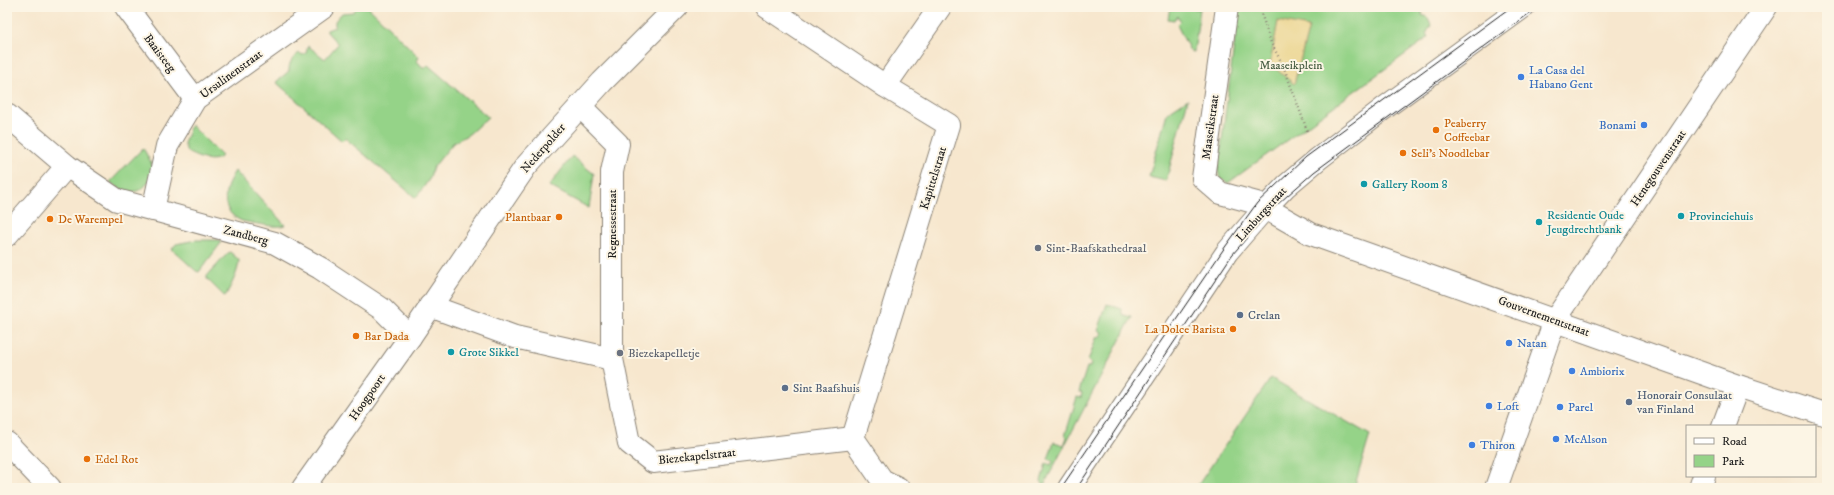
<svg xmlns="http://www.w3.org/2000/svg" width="1834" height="495" viewBox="0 0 1834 495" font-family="'IM FELL DW Pica',serif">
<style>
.green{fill:#95d388;stroke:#587852}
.sand{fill:#eeda9e;stroke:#857b5d}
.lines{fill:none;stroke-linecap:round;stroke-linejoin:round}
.minor-casing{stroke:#8a8275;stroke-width:24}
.path{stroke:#8a8275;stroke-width:2.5;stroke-dasharray:1 3;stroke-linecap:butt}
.minor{stroke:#fff;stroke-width:22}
.tram{stroke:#1c1c1c;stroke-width:1}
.shop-dot{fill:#3f7fe0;stroke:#fcf5e5;stroke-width:1.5}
.food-dot{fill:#e8710a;stroke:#fcf5e5;stroke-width:1.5}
.culture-dot{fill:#0f9aa8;stroke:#fcf5e5;stroke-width:1.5}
.worship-dot{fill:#6b7280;stroke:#fcf5e5;stroke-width:1.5}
.service-dot{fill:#5c6f8a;stroke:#fcf5e5;stroke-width:1.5}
.labels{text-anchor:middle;stroke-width:4;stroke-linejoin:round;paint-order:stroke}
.street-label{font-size:12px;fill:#1c1c1c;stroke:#fcf5e5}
.park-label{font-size:12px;fill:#465c42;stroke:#fcf5e5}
.shop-label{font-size:12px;fill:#366cbe;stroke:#fcf5e5;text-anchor:start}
.food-label{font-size:12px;fill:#c56008;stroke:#fcf5e5;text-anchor:start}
.culture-label{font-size:12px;fill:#0d838f;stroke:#fcf5e5;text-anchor:start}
.worship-label{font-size:12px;fill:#5b616d;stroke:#fcf5e5;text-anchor:start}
.service-label{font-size:12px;fill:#4e5e75;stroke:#fcf5e5;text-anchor:start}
</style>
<rect width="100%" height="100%" fill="#fcf5e5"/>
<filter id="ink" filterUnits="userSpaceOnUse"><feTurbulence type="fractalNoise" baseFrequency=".025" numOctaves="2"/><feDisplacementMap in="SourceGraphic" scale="8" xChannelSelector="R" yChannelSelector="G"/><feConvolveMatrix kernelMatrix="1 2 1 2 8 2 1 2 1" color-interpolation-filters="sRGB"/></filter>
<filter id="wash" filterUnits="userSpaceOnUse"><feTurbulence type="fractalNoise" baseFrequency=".012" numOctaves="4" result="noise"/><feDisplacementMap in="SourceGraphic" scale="16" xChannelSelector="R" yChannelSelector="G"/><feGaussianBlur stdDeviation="0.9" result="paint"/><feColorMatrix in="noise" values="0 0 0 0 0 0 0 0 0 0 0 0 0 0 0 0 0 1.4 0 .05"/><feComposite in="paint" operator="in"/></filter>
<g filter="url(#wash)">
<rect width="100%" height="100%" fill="#f7e7ce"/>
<g class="green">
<path d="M 358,7 L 368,7 L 419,57 L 417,61 L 424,69 L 428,65 L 488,117 L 469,134 L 453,143 L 432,169 L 430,178 L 416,198 L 345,138 L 342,141 L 276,82 L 289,71 C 289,62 292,59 299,53 L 303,55 L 306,53 L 308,46 L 325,59 L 338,44 L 327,32 L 327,30 L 335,27 L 335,21 L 342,13 L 353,12 Z"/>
<path d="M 1170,7 L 1200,9 L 1194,52 L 1190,51 L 1177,25 L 1181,21 L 1177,16 L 1174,20 L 1168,19 Z"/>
<path d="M 1239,7 L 1423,7 L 1422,15 L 1427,17 L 1431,25 L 1426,34 L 1429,37 L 1228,183 L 1220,178 L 1218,171 Z"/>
<path d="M 1188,99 L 1166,181 L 1149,177 L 1167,113 Z"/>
<path d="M 191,125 L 222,156 C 212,164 198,158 187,152 L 184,143 Z"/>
<path d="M 143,148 C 146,154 153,163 153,171 C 152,175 149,182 146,185 C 135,197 121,191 110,182 Z"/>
<path d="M 572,156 L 594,174 L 589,208 L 549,186 Z"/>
<path d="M 235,171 L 285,225 C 275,228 267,225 258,224 C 253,223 247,222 242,221 C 218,211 224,188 235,171 Z"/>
<path d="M 196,240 L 219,240 L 221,243 L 199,272 L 196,271 L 172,249 L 176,244 Z"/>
<path d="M 230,252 L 239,260 C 238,273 232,283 226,295 L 224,296 L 207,279 L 207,276 L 228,253 Z"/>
<path d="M 1107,304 L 1122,309 L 1123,315 L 1127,317 L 1132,317 L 1044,485 L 1041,481 L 1046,463 L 1051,465 L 1053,461 L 1048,459 L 1054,442 L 1064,445 L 1067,437 L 1065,436 L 1077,397 L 1081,398 L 1082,393 L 1079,392 L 1087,367 L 1090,367 L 1091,363 L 1088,361 L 1097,336 L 1100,337 L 1102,332 L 1098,331 Z"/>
<path d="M 1271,378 L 1370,435 L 1354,488 L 1196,488 Z"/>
</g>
<path class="sand" d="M 1278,21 L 1309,27 L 1294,84 L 1270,64 Z"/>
</g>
<g filter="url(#ink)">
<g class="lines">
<g class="minor-casing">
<g id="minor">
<path d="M 126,7 L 195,99"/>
<path d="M 767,7 L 885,86 L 949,125 L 853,438"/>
<path d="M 1227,7 L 1203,178 L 1220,193 L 1257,203 L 1311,234 L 1738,386 L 1827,415"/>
<path d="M 885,86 L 940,7"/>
<path d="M 580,106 L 618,144 L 612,172 L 612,359 L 629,443 L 653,462 L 853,438"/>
<path d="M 7,115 L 67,166 L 117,200 L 275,243 L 320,268 L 382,309 L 410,337"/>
<path d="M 153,210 L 167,146 L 195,99 L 324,7"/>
<path d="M 7,235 L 67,166"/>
<path d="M 430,306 L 515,337 L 612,359"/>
<path d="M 1723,426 L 1738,386"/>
<path d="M 853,438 L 882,480 L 898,488"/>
<path d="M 7,443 L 50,488"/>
<path d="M 303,488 L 410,337 L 526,166 L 602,82 L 677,7"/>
<path d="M 1069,488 L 1227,252 L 1265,208 L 1286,186 L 1318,159 L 1383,109 L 1523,7"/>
<path d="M 1496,488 L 1555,320 L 1766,7"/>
<path d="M 1700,488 L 1704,476"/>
</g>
</g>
<path class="path" d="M 1259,7 L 1271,43 L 1283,65 L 1308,133"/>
<use href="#minor" class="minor"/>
<g class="tram">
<path d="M 1061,488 L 1223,250 L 1257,203 L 1306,157 L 1511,7"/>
<path d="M 1077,488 L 1232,255 L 1270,211 L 1314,172 L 1538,7"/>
</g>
</g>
</g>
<g class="shop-dot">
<circle cx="1521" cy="77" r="4"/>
<circle cx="1644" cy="125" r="4"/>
<circle cx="1509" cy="343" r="4"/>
<circle cx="1572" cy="371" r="4"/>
<circle cx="1489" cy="406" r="4"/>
<circle cx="1560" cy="407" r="4"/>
<circle cx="1556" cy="439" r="4"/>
<circle cx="1472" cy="445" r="4"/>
</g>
<g class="food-dot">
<circle cx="1436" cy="130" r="4"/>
<circle cx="1403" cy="153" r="4"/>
<circle cx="559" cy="217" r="4"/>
<circle cx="50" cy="219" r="4"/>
<circle cx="1233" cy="329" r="4"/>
<circle cx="356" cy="336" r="4"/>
<circle cx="87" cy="459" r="4"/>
</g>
<g class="culture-dot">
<circle cx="1364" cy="184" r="4"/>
<circle cx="1681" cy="216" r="4"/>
<circle cx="1539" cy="222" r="4"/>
<circle cx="451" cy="352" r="4"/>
</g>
<g class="worship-dot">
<circle cx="1038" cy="248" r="4"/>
<circle cx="620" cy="353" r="4"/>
</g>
<g class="service-dot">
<circle cx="1240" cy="315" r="4"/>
<circle cx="785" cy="388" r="4"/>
<circle cx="1629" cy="402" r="4"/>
</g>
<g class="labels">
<g class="street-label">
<text transform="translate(160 53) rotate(53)" y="4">Baaisteeg</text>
<text transform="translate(231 74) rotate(-36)" y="4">Ursulinenstraat</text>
<text transform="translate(1210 127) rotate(-82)" y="4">Maaseikstraat</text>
<text transform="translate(543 148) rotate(-49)" y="4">Nederpolder</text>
<text transform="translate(1658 168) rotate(-56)" y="4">Henegouwenstraat</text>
<text transform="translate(933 178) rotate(-73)" y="4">Kapittelstraat</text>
<text transform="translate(1261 214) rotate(-48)" y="4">Limburgstraat</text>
<text transform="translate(612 224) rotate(-90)" y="4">Regnessestraat</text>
<text transform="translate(246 235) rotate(15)" y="4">Zandberg</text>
<text transform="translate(1544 316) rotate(20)" y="4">Gouvernementstraat</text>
<text transform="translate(367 397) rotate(-55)" y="4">Hoogpoort</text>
<text transform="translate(697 456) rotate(-6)" y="4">Biezekapelstraat</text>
</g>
<g class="park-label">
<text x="1291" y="69">Maaseikplein</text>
</g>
<g class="shop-label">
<text x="1529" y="74">La Casa del<tspan x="1529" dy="14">Habano Gent</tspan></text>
<text x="1636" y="129" text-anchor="end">Bonami</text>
<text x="1517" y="347">Natan</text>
<text x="1580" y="375">Ambiorix</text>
<text x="1497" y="410">Loft</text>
<text x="1568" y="411">Parel</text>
<text x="1564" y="443">McAlson</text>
<text x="1480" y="449">Thiron</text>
</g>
<g class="food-label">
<text x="1444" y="127">Peaberry<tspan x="1444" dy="14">Coffeebar</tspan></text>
<text x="1411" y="157">Seli's Noodlebar</text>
<text x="551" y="221" text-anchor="end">Plantbaar</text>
<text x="58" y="223">De Warempel</text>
<text x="1225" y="333" text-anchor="end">La Dolce Barista</text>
<text x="364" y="340">Bar Dada</text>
<text x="95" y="463">Edel Rot</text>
</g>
<g class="culture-label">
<text x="1372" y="188">Gallery Room 8</text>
<text x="1547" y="219">Residentie Oude<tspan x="1547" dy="14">Jeugdrechtbank</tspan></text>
<text x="1689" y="220">Provinciehuis</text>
<text x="459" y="356">Grote Sikkel</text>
</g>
<g class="worship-label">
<text x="1046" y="252">Sint-Baafskathedraal</text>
<text x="628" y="357">Biezekapelletje</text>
</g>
<g class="service-label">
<text x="1248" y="319">Crelan</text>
<text x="793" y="392">Sint Baafshuis</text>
<text x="1637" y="399">Honorair Consulaat<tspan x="1637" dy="14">van Finland</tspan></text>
</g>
</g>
<rect width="1834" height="495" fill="none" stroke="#fcf5e5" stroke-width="24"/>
<rect x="1686" y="425" width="130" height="52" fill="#fcf5e5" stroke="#a29e95"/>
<rect x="1694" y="438" width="20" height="6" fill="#ffffff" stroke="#a29e95"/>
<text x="1722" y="445" font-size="12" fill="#1c1c1c">Road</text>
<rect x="1694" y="455" width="20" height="12" fill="#95d388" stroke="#a29e95"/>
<text x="1722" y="465" font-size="12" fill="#1c1c1c">Park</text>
</svg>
